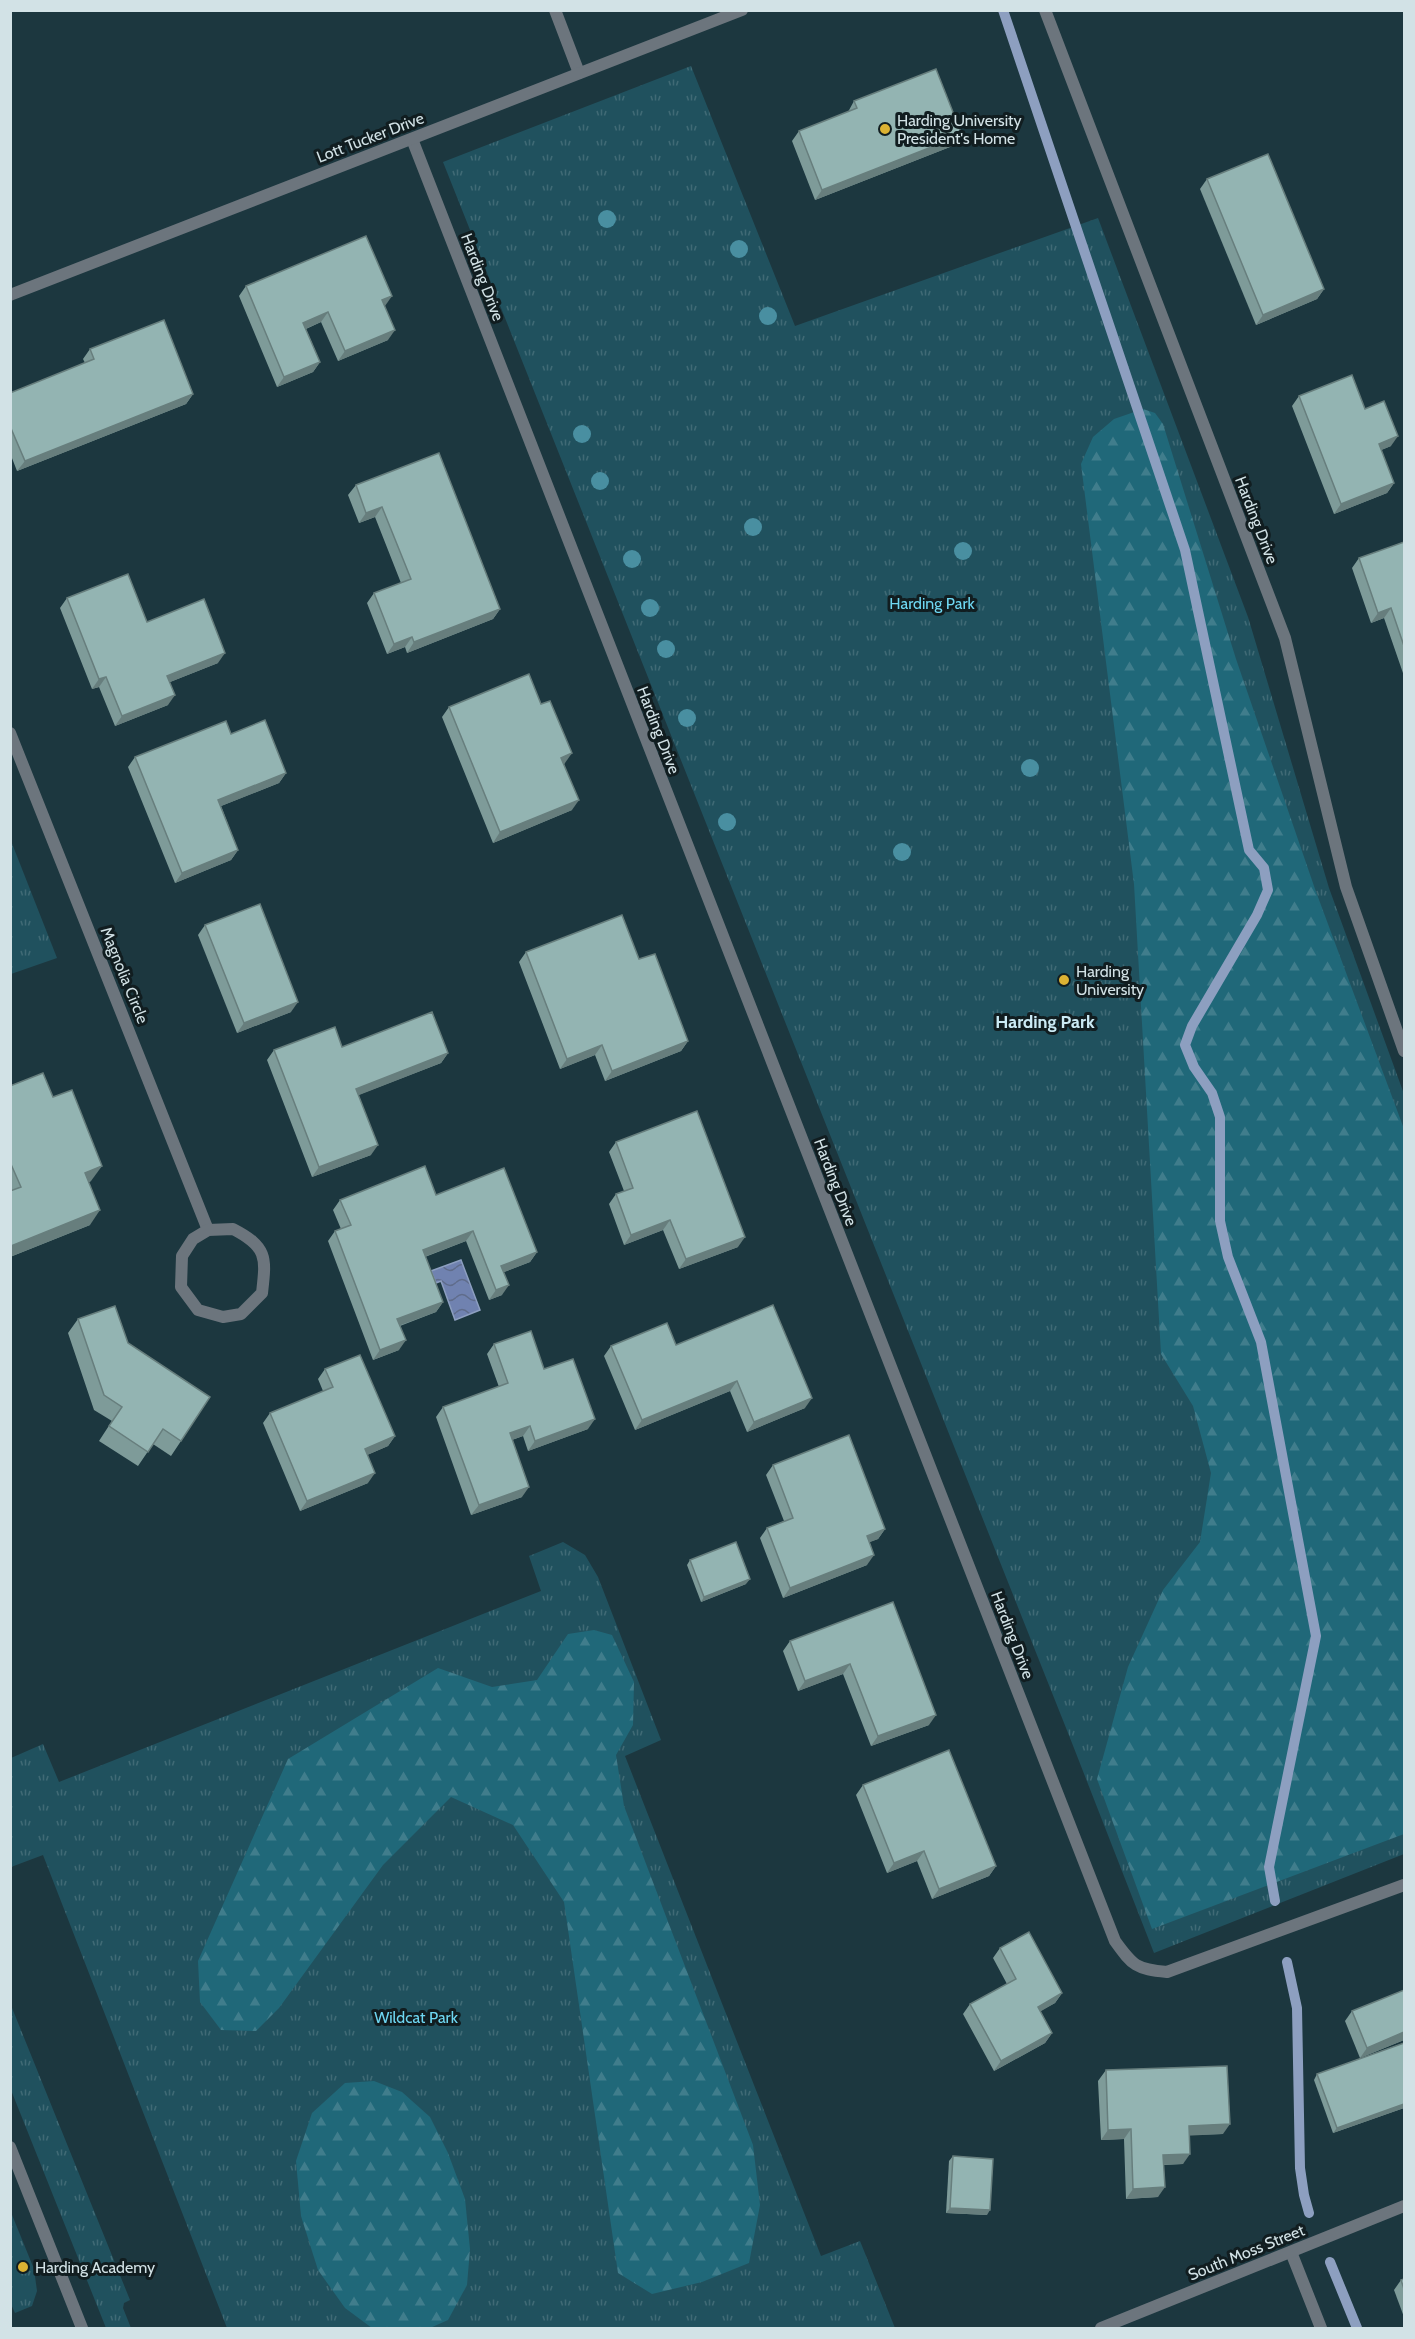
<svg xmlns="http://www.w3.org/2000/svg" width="1415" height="2339" viewBox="0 0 1415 2339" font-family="Cabin,sans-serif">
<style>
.grass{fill:url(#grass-tufts)}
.forest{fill:url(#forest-firs)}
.water{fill:url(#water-waves);stroke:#8d9fc0;stroke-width:1.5}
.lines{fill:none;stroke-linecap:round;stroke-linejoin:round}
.stream{stroke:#8d9fc0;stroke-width:10}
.service{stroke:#6c757d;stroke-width:12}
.minor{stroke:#6c757d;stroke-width:12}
.tertiary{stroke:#6c757d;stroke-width:12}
.tree{fill:#498fa1}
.wall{fill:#7e9b99}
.shaded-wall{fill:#677e7d}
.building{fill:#93b4b2;stroke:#677e7d;stroke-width:1.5}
.poi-dot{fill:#dcb233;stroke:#111d20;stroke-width:2}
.labels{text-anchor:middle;stroke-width:6;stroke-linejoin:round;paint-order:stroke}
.poi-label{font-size:16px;fill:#d2e2e6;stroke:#111d20;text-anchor:start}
.street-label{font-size:16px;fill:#d2e2e6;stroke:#111d20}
.park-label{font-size:16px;fill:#6ed7f2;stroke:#111d20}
.neighbourhood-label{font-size:18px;font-weight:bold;fill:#cbeaf4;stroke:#111d20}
</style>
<defs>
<pattern id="grass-tufts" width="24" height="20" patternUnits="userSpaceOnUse" patternTransform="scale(1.5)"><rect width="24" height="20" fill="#20515e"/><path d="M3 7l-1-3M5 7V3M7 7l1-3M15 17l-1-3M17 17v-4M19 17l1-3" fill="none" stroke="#406a75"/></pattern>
<pattern id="forest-firs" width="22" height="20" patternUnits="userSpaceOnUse" patternTransform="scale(1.5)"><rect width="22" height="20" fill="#206879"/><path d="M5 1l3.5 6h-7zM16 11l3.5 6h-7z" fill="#407d8c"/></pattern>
<pattern id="water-waves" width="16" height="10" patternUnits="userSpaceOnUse" patternTransform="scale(1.5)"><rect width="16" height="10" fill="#7082b0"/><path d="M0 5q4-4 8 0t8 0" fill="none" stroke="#5f6c8b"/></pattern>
</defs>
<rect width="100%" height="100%" fill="#1c373f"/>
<g class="grass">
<path d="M 691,66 L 795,326 L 1098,218 L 1248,617 L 1329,888 L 1404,1094 L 1404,1854 L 1154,1953 L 1072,1743 L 443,162 Z"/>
<path d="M 11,841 L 57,958 L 11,974 L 10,974 Z"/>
<path d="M 563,1542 L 585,1555 L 598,1577 L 661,1740 L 625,1756 L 821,2256 L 860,2241 L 895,2328 L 227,2328 L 43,1855 L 11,1867 L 11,1758 L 43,1744 L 59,1782 L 541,1591 L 529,1556 Z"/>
<path d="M 10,2003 L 130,2300 L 124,2303 L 123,2308 L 131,2328 L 106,2328 L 11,2090 Z"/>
<path d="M 10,2210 L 34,2269 L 37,2291 L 32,2306 L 15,2313 L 10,2302 Z"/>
</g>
<g class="forest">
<path d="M 1143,409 L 1155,413 L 1163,424 L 1236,659 L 1315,889 L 1404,1129 L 1404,1834 L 1152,1929 L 1097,1779 L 1128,1667 L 1163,1590 L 1200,1542 L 1211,1473 L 1193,1406 L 1161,1354 L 1134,884 L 1081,464 L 1093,437 L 1114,419 Z"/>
<path d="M 594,1630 L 612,1635 L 634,1682 L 633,1725 L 616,1755 L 624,1806 L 753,2145 L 760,2205 L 749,2263 L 702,2282 L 652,2294 L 618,2273 L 564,1902 L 513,1825 L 451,1797 L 383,1865 L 279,2008 L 256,2031 L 221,2030 L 200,2002 L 198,1961 L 288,1759 L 438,1668 L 492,1687 L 537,1680 L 568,1634 Z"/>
<path d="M 374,2081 L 402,2092 L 430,2117 L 448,2153 L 465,2199 L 470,2249 L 467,2285 L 448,2320 L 430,2328 L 372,2328 L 345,2308 L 318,2270 L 301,2216 L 296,2161 L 312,2113 L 345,2083 Z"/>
</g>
<path class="water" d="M 461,1260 L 480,1310 L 455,1320 L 441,1281 L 436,1283 L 431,1271 Z"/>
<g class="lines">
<g class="stream">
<path d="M 1003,10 L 1185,550 L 1249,850 L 1264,868 L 1268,890 L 1257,915 L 1192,1026 L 1185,1045 L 1194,1067 L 1212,1093 L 1220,1117 L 1220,1221 L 1228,1257 L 1261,1342 L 1316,1636 L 1269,1867 L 1275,1901"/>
<path d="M 1287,1962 L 1297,2008 L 1300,2168 L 1304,2195 L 1309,2213"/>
<path d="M 1330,2262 L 1357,2328"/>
</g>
<path class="service" d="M 555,10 L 579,73"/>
<g class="minor">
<path d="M 1045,10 L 1285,638 L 1346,887 L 1404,1051"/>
<path d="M 412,139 L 1115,1941 C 1133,1966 1136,1969 1167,1972 L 1404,1885"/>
<path d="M 10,295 L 742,10"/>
<path d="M 10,733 L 208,1230"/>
<path d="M 233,1229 C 268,1247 266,1258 262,1293 L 241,1314 L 223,1317 L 198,1310 L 181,1287 L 182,1256 L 193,1239 L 208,1230 Z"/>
<path d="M 1291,2252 L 1321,2328"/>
<path d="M 1101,2328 L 1404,2206"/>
</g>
<path class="tertiary" d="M 10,2147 L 82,2328"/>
</g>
<g class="tree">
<circle cx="607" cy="219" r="9"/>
<circle cx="739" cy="249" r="9"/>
<circle cx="768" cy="316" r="9"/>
<circle cx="582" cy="434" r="9"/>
<circle cx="600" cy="481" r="9"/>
<circle cx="753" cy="527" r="9"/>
<circle cx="963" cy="551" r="9"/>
<circle cx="632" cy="559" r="9"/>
<circle cx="650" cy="608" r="9"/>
<circle cx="666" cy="649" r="9"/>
<circle cx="687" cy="718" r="9"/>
<circle cx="1030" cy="768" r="9"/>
<circle cx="727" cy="822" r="9"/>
<circle cx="902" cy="852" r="9"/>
</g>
<g class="wall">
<path d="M 854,101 L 955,145 L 815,200 L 792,141 L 799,131 L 848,112 Z"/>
<path d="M 1207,179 L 1324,289 L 1317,299 L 1256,325 L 1200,189 Z"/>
<path d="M 246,286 L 385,306 L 388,340 L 338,361 L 321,322 L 306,329 L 320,362 L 313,372 L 277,387 L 239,296 Z"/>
<path d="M 90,349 L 193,394 L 186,404 L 17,471 L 10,453 L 10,393 L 85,363 L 83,359 Z"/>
<path d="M 1299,396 L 1365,409 L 1391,446 L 1381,450 L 1394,483 L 1387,493 L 1334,514 L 1292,406 Z"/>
<path d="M 439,453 L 500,609 L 493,619 L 407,653 L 405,647 L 387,654 L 367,603 L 374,593 L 401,583 L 375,517 L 359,523 L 348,495 L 356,485 Z"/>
<path d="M 1404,542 L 1404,676 L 1384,618 L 1371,623 L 1352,568 L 1359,558 Z"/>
<path d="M 67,598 L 147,622 L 218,663 L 170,682 L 168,705 L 115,726 L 99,687 L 92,689 L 60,608 Z"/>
<path d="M 449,707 L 565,763 L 564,764 L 572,810 L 493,843 L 442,717 Z"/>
<path d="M 231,734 L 286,773 L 279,783 L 221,806 L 238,850 L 231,860 L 175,883 L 128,767 L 135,757 Z"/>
<path d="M 205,925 L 291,1012 L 237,1033 L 198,935 Z"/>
<path d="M 526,952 L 639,959 L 688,1041 L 681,1051 L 605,1081 L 595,1055 L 560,1069 L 519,962 Z"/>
<path d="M 342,1047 L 448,1053 L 441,1063 L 358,1095 L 371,1155 L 312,1177 L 267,1060 L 274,1050 Z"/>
<path d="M 10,1086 L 53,1097 L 91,1181 L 89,1182 L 90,1225 L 10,1257 Z"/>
<path d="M 616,1142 L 738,1247 L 679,1269 L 663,1230 L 624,1245 L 609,1204 L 616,1194 L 624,1191 L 609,1152 Z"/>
<path d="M 436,1195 L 537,1252 L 530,1262 L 504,1272 L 502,1295 L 489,1300 L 466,1241 L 425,1257 L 443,1302 L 436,1312 L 400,1326 L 399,1350 L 373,1360 L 328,1241 L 335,1231 L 341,1229 L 333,1210 L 340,1200 Z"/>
<path d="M 78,1319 L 128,1343 L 181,1441 L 171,1456 L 153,1444 L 138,1466 L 99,1441 L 112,1421 L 94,1410 L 68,1333 Z"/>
<path d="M 494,1344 L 544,1369 L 588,1429 L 528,1451 L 523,1436 L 512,1440 L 522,1497 L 471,1515 L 436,1417 L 443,1407 L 499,1387 L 487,1354 Z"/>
<path d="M 676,1345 L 805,1408 L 747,1432 L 730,1391 L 635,1430 L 604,1356 L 611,1346 Z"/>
<path d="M 325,1369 L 395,1436 L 388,1446 L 367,1455 L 368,1483 L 300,1511 L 263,1423 L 270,1413 L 323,1391 L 318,1379 Z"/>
<path d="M 773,1465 L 885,1529 L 878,1539 L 869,1542 L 867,1565 L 783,1598 L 760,1538 L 767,1528 L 784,1521 L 766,1475 Z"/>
<path d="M 690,1560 L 746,1584 L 701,1602 L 687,1565 Z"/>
<path d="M 893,1602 L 929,1725 L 871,1746 L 843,1674 L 798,1691 L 783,1651 L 790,1641 Z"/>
<path d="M 863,1785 L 996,1866 L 989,1876 L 932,1899 L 917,1861 L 887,1873 L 856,1795 Z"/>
<path d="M 1000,1948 L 1062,1993 L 1055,2003 L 1040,2011 L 1052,2033 L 1045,2043 L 994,2071 L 963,2014 L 970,2004 L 1007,1984 L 993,1958 Z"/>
<path d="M 1352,2011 L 1404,2040 L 1360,2058 L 1345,2021 Z"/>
<path d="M 1404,2043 L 1404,2108 L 1333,2133 L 1314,2080 L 1317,2074 Z"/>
<path d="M 1106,2070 L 1223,2134 L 1189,2135 L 1183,2164 L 1163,2165 L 1158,2197 L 1126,2199 L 1124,2139 L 1101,2140 L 1098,2081 Z"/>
<path d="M 953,2156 L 987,2215 L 946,2213 L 949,2161 Z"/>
<path d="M 1404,2279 L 1404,2317 L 1394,2290 L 1401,2280 Z"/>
</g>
<g class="shaded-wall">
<path d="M 962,135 L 955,145 L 815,200 L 822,190 Z"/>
<path d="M 1324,289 L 1317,299 L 1256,325 L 1263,315 Z"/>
<path d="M 392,296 L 385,306 L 382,300 Z"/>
<path d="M 328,312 L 321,322 L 296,333 L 303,323 Z"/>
<path d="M 395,330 L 388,340 L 338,361 L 345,351 Z"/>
<path d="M 320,362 L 313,372 L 277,387 L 284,377 Z"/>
<path d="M 193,394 L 186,404 L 17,471 L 25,461 Z"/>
<path d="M 1398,436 L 1391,446 L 1372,454 L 1379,444 Z"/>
<path d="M 1394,483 L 1387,493 L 1334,514 L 1341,504 Z"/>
<path d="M 382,507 L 375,517 L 359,523 L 366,513 Z"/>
<path d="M 1391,608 L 1384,618 L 1371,623 L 1378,613 Z"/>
<path d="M 500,609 L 493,619 L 407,653 L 414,642 Z"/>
<path d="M 412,637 L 405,647 L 387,654 L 394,644 Z"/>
<path d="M 225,653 L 218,663 L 160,686 L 167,676 Z"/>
<path d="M 106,677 L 99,687 L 92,689 L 99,679 Z"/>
<path d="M 175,695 L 168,705 L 115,726 L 122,716 Z"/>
<path d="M 572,753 L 565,763 L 554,768 L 561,758 Z"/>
<path d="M 286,773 L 279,783 L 211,810 L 218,800 Z"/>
<path d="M 579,800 L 572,810 L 493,843 L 500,832 Z"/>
<path d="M 238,850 L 231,860 L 175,883 L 182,873 Z"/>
<path d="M 298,1002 L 291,1012 L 237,1033 L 244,1023 Z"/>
<path d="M 688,1041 L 681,1051 L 605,1081 L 612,1071 Z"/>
<path d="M 602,1045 L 595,1055 L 560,1069 L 567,1059 Z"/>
<path d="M 448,1053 L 441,1063 L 349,1099 L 356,1089 Z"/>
<path d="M 378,1145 L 371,1155 L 312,1177 L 319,1167 Z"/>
<path d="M 102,1166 L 91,1181 L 75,1187 L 85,1173 Z"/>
<path d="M 100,1210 L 90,1225 L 10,1257 L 11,1246 Z"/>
<path d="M 670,1220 L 663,1230 L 624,1245 L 631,1235 Z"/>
<path d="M 473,1231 L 466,1241 L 416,1260 L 423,1250 Z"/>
<path d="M 745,1237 L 738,1247 L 679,1269 L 686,1259 Z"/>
<path d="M 537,1252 L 530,1262 L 494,1276 L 501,1266 Z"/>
<path d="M 509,1285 L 502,1295 L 489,1300 L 496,1290 Z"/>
<path d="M 443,1302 L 436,1312 L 390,1329 L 397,1319 Z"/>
<path d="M 406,1340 L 399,1350 L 373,1360 L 380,1350 Z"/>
<path d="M 737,1381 L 730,1391 L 635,1430 L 642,1420 Z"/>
<path d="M 812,1398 L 805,1408 L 747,1432 L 754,1422 Z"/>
<path d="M 595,1419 L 588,1429 L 528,1451 L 535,1441 Z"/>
<path d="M 530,1426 L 523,1436 L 503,1443 L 510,1433 Z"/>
<path d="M 395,1436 L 388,1446 L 358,1459 L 365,1449 Z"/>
<path d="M 375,1473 L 368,1483 L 300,1511 L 307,1501 Z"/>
<path d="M 529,1487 L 522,1497 L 471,1515 L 479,1505 Z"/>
<path d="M 885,1529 L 878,1539 L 860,1546 L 867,1536 Z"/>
<path d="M 874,1555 L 867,1565 L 783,1598 L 790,1588 Z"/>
<path d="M 750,1579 L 746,1584 L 701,1602 L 704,1597 Z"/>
<path d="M 850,1664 L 843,1674 L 798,1691 L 805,1681 Z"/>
<path d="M 936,1715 L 929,1725 L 871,1746 L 878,1736 Z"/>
<path d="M 924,1851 L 917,1861 L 887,1873 L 894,1863 Z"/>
<path d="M 996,1866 L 989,1876 L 932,1899 L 939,1889 Z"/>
<path d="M 1062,1993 L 1055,2003 L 1031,2017 L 1038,2007 Z"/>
<path d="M 1404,2032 L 1404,2040 L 1360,2058 L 1367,2048 Z"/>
<path d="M 1052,2033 L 1045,2043 L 994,2071 L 1001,2061 Z"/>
<path d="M 1404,2104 L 1404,2108 L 1333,2133 L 1337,2128 Z"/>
<path d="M 1230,2124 L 1223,2134 L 1182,2136 L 1189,2126 Z"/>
<path d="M 1131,2129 L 1124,2139 L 1101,2140 L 1108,2130 Z"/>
<path d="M 1190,2154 L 1183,2164 L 1156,2165 L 1163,2155 Z"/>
<path d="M 1165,2187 L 1158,2197 L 1126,2199 L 1133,2189 Z"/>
<path d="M 950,2208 L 990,2210 L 987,2215 L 946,2213 Z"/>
</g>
<g class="building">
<path d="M 936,69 L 962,135 L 822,190 L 799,131 L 857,108 L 854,101 Z"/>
<path d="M 1268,154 L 1324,289 L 1263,315 L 1207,179 Z"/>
<path d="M 366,236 L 392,296 L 382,300 L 395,330 L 345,351 L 328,312 L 303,323 L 320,362 L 284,377 L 246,286 Z"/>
<path d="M 164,320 L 193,394 L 25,461 L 10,426 L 10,393 L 94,359 L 90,349 Z"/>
<path d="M 1352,375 L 1365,409 L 1384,401 L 1398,436 L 1379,444 L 1394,483 L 1341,504 L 1299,396 Z"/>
<path d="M 439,453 L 500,609 L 414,642 L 412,637 L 394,644 L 374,593 L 411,579 L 382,507 L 366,513 L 356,485 Z"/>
<path d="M 1404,542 L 1404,646 L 1391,608 L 1378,613 L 1359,558 Z"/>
<path d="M 128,574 L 147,622 L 204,599 L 225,653 L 167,676 L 175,695 L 122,716 L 106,677 L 99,679 L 67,598 Z"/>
<path d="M 529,674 L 541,704 L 550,701 L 572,753 L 561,758 L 579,800 L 500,832 L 449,707 Z"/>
<path d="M 265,720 L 286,773 L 218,800 L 238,850 L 182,873 L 135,757 L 226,721 L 231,734 Z"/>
<path d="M 260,904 L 298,1002 L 244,1023 L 205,925 Z"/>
<path d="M 622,915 L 639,959 L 655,954 L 688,1041 L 612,1071 L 602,1045 L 567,1059 L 526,952 Z"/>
<path d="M 432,1012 L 448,1053 L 356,1089 L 378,1145 L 319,1167 L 274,1050 L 335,1027 L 342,1047 Z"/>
<path d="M 43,1073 L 53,1097 L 72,1090 L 102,1166 L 85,1173 L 100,1210 L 11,1246 L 10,1191 L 21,1187 L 10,1162 L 10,1086 Z"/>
<path d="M 697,1111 L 745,1237 L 686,1259 L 670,1220 L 631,1235 L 616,1194 L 633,1188 L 616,1142 Z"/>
<path d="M 425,1166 L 436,1195 L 504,1168 L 537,1252 L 501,1266 L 509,1285 L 496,1290 L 473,1231 L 423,1250 L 443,1302 L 397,1319 L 406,1340 L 380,1350 L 335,1231 L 351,1225 L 340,1200 Z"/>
<path d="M 773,1305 L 812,1398 L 754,1422 L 737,1381 L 642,1420 L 611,1346 L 667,1323 L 676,1345 Z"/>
<path d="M 115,1306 L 128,1343 L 210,1397 L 181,1441 L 163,1429 L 148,1452 L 109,1426 L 122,1407 L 104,1395 L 78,1319 Z"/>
<path d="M 531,1331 L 544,1369 L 573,1359 L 595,1419 L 535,1441 L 530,1426 L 510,1433 L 529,1487 L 479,1505 L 443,1407 L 508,1383 L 494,1344 Z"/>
<path d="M 360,1355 L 395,1436 L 365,1449 L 375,1473 L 307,1501 L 270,1413 L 333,1387 L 325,1369 Z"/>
<path d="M 849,1435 L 885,1529 L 867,1536 L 874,1555 L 790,1588 L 767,1528 L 793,1518 L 773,1465 Z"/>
<path d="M 736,1542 L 750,1579 L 704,1597 L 690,1560 Z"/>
<path d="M 893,1602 L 936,1715 L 878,1736 L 850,1664 L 805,1681 L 790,1641 Z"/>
<path d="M 949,1750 L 996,1866 L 939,1889 L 924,1851 L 894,1863 L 863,1785 Z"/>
<path d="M 1029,1932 L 1062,1993 L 1038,2007 L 1052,2033 L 1001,2061 L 970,2004 L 1016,1979 L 1000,1948 Z"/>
<path d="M 1404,1990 L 1404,2032 L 1367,2048 L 1352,2011 Z"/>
<path d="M 1404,2043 L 1404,2104 L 1337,2128 L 1317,2074 Z"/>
<path d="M 1227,2066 L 1230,2124 L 1189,2126 L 1190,2154 L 1163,2155 L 1165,2187 L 1133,2189 L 1131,2129 L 1108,2130 L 1106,2070 Z"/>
<path d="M 953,2156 L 993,2159 L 990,2210 L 950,2208 Z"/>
<path d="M 1404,2279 L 1404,2289 L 1401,2280 Z"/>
</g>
<g class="poi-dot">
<circle cx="885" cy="129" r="6"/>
<circle cx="1064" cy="980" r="6"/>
<circle cx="23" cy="2267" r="6"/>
</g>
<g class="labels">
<g class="poi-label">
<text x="897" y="126">Harding University<tspan x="897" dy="18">President's Home</tspan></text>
<text x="1076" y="977">Harding<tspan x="1076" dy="18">University</tspan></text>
<text x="35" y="2273">Harding Academy</text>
</g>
<g class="street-label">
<text transform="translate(370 137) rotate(-21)" y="6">Lott Tucker Drive</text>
<text transform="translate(483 277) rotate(69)" y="6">Harding Drive</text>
<text transform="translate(1257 520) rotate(69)" y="6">Harding Drive</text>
<text transform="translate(659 730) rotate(69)" y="6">Harding Drive</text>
<text transform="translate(125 975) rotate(68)" y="6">Magnolia Circle</text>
<text transform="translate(836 1182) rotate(69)" y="6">Harding Drive</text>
<text transform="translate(1013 1635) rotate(69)" y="6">Harding Drive</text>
<text transform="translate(1246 2252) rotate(-22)" y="6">South Moss Street</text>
</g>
<g class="park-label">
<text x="932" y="609">Harding Park</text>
<text x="416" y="2023">Wildcat Park</text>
</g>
<g class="neighbourhood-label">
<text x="1045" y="1028">Harding Park</text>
</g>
</g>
<rect width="1415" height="2339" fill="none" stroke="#d2e2e6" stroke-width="24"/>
</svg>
